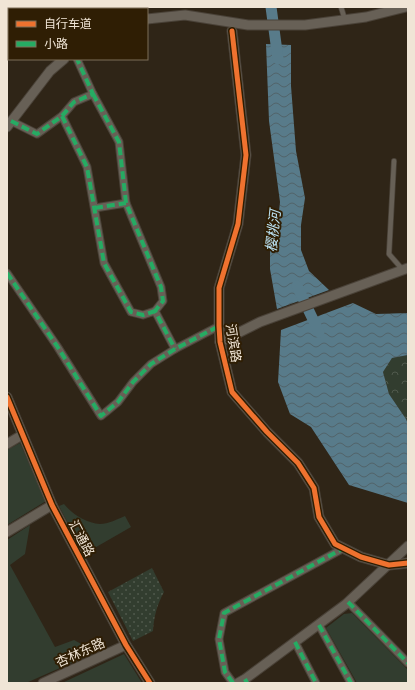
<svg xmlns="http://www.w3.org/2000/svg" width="415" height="690" viewBox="0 0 415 690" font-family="'Golos Text','Noto Sans SC',sans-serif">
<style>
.grass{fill:#323d2f}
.forest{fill:url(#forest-crowns)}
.park{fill:url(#park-dots)}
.water{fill:url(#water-waves)}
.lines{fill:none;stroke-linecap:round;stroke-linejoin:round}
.canal{stroke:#587b8a;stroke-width:11}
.service-casing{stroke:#4a4238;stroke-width:6}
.pedestrian-casing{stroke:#4a4238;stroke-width:9}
.minor-casing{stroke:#4a4238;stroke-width:11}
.service{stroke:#676056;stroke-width:4.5}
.pedestrian{stroke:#676056;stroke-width:7}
.minor{stroke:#676056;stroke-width:9}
.quiet{stroke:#26ab63;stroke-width:4;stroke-dasharray:8 4;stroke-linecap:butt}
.cycleway-casing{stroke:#2f1e04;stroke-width:8}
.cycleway{stroke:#ef722f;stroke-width:5}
.labels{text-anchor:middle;stroke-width:4;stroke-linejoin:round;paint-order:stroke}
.street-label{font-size:13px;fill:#f0e5d6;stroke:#2f1e04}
.water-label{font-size:14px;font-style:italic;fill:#bde5f7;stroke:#2f1e04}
</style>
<defs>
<pattern id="forest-crowns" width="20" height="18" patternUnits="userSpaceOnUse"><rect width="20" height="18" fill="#323d2f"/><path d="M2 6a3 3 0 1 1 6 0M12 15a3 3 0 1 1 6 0" fill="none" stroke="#50594c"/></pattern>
<pattern id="park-dots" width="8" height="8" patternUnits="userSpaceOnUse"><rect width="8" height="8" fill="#323d2f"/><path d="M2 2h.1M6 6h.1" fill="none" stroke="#50594c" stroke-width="1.8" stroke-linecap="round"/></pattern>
<pattern id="water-waves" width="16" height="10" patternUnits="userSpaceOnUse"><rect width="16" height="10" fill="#587b8a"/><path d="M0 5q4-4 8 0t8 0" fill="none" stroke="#516369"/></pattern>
</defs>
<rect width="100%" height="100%" fill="#2f2517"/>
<g class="grass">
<path d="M 20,443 L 46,501 L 7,525 L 7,450 Z"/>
<path d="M 64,504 C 72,514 86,523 100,524 C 108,524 118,519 125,516 L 131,527 L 84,554 L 59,506 Z"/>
<path d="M 30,525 L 25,554 L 10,565 L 55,647 L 74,640 L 96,652 L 26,683 L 7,683 L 7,540 Z"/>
<path d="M 352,613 L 408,670 L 408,683 L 357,683 L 326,628 L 344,614 Z"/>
<path d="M 124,654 L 142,683 L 62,683 Z"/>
</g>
<path class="forest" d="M 408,355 L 408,424 L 406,419 L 389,394 L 383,372 L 392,358 Z"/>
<path class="park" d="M 152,568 L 164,592 C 157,605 154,616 153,631 L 133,641 L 108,592 Z"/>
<g class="water">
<path d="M 266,44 L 291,45 L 291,86 L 296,151 L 305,198 L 301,225 L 301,250 L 309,271 L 329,290 L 277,309 L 270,269 L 270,248 L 277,229 L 280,202 L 269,121 Z"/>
<path d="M 353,303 L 376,314 L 408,313 L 408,355 L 392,358 L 383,372 L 389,394 L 406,419 L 408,424 L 408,503 L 349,485 L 311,427 L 290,414 L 278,382 L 281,330 Z"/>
</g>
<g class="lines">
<g class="canal">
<path d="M 271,7 L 278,59"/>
<path d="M 297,286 L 319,332"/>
</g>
<g class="service-casing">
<g id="service">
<path d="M 341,7 L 345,20"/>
<path d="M 394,161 L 389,254 L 403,270"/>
</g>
</g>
<g class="pedestrian-casing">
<g id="pedestrian">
<path d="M 93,94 L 119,142 L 126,203 L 161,287 L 163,301 L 155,311 L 175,349"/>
<path d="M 62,116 L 87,167 L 104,263 L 131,312 L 143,315 L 155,311"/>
<path d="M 11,121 L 37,134 L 62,116 L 74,102 L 93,94 L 77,59"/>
<path d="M 95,208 L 126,203"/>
<path d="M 7,273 L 57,346 L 101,416 L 118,402 L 133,382 L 151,364 L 175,349 L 219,326"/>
<path d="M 348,602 L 408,663"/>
<path d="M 319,625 L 351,683"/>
<path d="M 295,642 L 316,683"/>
<path d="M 233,683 L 225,672 L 219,639 L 224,613 L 344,548"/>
</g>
</g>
<g class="minor-casing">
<g id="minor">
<path d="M 147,19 L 185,15 L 248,25 L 305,25 L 366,17 L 406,7"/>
<path d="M 232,31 L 246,155 L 238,224 L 219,288 L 219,326 L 220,342 L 232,392 L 267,432 L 298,463 L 314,488 L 319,517 L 335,544 L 361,557 L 389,565 L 408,563"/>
<path d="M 7,127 L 50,71 L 64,59"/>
<path d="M 220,342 L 260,322 L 408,268"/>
<path d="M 7,397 L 52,505 L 126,645 L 150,683"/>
<path d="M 7,444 L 22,435"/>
<path d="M 7,532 L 52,505"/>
<path d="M 43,683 L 126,645"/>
<path d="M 238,683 L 245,679 L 346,604 L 408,546"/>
</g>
</g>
<use href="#service" class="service"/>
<use href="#pedestrian" class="pedestrian"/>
<use href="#minor" class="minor"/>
<g class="quiet">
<path d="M 93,94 L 119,142 L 126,203 L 161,287 L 163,301 L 155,311 L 175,349"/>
<path d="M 62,116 L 87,167 L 104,263 L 131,312 L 143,315 L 155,311"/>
<path d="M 11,121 L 37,134 L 62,116 L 74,102 L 93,94 L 77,59"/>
<path d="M 95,208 L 126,203"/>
<path d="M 7,273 L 57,346 L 101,416 L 118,402 L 133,382 L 151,364 L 175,349 L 219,326"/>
<path d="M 348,602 L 408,663"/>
<path d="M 319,625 L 351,683"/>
<path d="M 295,642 L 316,683"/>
<path d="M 245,679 L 247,683"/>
<path d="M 233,683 L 225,672 L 219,639 L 224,613 L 344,548"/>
</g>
<g class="cycleway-casing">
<g id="cycleway">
<path d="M 232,31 L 246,155 L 238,224 L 219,288 L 219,326 L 220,342 L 232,392 L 267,432 L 298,463 L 314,488 L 319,517 L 335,544 L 361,557 L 389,565 L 408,563"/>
<path d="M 7,397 L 52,505 L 126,645 L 150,683"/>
</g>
</g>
<use href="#cycleway" class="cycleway"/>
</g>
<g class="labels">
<g class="street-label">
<text transform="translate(234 343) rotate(81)" y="5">河滨路</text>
<text transform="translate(82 538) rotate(62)" y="5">汇通路</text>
<text transform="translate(80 652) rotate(-24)" y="5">杏林东路</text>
</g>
<g class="water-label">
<text transform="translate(273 231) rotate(-84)" y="5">樱桃河</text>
</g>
</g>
<rect width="415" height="690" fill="none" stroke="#f0e5d6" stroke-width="16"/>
<rect x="8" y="8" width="140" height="52" fill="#2f1e04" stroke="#7c6e58"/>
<rect x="16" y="21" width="20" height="6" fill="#ef722f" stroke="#7c6e58"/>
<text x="44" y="28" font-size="12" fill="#f0e5d6">自行车道</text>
<rect x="16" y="41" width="20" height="6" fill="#26ab63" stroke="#7c6e58"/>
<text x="44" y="48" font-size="12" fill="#f0e5d6">小路</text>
</svg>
